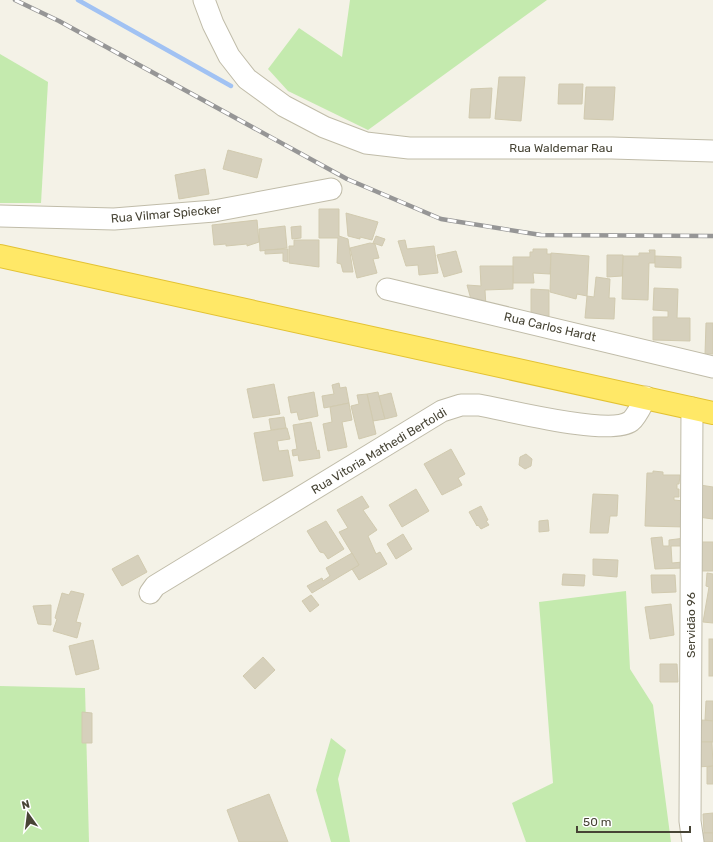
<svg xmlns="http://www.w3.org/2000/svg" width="713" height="842" viewBox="0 0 713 842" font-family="Rubik,sans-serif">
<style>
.green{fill:#c4eaae}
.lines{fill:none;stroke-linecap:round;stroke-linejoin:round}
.stream{stroke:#a1c2f3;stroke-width:4.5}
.building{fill:#d6d0bc;stroke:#d1caaf}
.minor-casing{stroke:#c0bca9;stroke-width:23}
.highway-casing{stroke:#e3c232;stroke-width:24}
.minor{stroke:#fff;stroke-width:21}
.highway{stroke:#ffe867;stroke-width:22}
.rail-casing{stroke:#969696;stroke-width:4.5}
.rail{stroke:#fff;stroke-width:3;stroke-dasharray:9;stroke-linecap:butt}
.labels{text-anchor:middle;stroke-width:4;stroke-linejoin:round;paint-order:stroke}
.street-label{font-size:12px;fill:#474435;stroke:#fff}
</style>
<rect width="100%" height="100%" fill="#f4f2e7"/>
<g class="green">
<path d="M 350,0 L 547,0 L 368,130 L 288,91 L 268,69 L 299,28 L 342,57 Z"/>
<path d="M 0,54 L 48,82 L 41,203 L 0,203 Z"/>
<path d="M 626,591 L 630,669 L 653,705 L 671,842 L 526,842 L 512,803 L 553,783 L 539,602 Z"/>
<path d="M 0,686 L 85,688 L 89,842 L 0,842 Z"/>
<path d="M 331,738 L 346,750 L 338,779 L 350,842 L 331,842 L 316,790 Z"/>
</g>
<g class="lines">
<path class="stream" d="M 78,0 L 231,86"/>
</g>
<g class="building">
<path d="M 499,77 L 525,77 L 521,121 L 495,119 Z"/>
<path d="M 559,84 L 583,84 L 582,104 L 558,104 Z"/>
<path d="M 586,87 L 615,87 L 613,120 L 584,119 Z"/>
<path d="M 492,88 L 490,118 L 469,118 L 471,89 Z"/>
<path d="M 228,150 L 262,159 L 257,178 L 223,169 Z"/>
<path d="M 205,169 L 209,194 L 179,199 L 175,175 Z"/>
<path d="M 319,209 L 339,209 L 339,236 L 348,239 L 353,272 L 343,272 L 341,264 L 337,263 L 338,238 L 319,238 Z"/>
<path d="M 346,213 L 378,222 L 372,240 L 360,237 L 360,239 L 348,236 Z"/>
<path d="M 257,220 L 259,242 L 247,246 L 247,244 L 226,246 L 226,244 L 214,245 L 212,225 Z"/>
<path d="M 285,226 L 287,248 L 260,251 L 259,229 Z"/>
<path d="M 301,226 L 301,238 L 292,239 L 291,227 Z"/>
<path d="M 376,236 L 385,239 L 382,246 L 373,243 Z"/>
<path d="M 294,240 L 319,240 L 319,267 L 289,263 L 289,246 L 294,246 Z"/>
<path d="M 405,240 L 407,249 L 434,246 L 438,273 L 419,275 L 418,265 L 406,266 L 398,241 Z"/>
<path d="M 370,243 L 375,244 L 379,258 L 373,259 L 377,273 L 357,278 L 350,248 Z"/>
<path d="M 288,249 L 288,262 L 283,261 L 283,253 L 265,254 L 265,250 Z"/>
<path d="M 533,249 L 547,249 L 547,254 L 551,254 L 550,274 L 533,273 L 534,283 L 513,283 L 513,257 L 530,257 L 530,252 L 533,252 Z"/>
<path d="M 649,250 L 655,250 L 655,263 L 649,263 L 648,300 L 622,299 L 623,256 L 639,256 L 639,253 L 650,253 Z"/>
<path d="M 456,251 L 462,272 L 444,277 L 437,255 Z"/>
<path d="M 551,253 L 589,256 L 587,296 L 577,294 L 576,299 L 550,292 Z"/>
<path d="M 607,255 L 623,255 L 622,276 L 607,277 Z"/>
<path d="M 655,256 L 681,257 L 681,268 L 655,267 Z"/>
<path d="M 480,266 L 513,266 L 513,289 L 485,290 L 486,307 L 472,303 L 467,285 L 481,286 Z"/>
<path d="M 596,277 L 610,279 L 609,298 L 615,298 L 614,319 L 585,318 L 587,296 L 594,297 Z"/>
<path d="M 654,288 L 678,289 L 677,318 L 690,318 L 690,341 L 653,340 L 653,317 L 668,317 L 668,311 L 653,310 Z"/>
<path d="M 531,289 L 549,290 L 549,316 L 531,316 Z"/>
<path d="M 706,323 L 713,323 L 713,354 L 705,354 Z"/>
<path d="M 339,383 L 340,388 L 346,387 L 349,403 L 324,408 L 322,396 L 334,394 L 332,385 Z"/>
<path d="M 274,384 L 280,414 L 253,418 L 247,389 Z"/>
<path d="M 314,392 L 318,416 L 299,420 L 297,412 L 291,413 L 288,397 Z"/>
<path d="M 378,392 L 385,419 L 373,421 L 367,394 Z"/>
<path d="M 391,393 L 397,416 L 385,419 L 379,396 Z"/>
<path d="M 367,394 L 376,434 L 359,439 L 351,406 L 359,404 L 357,395 Z"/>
<path d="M 349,403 L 352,420 L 342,422 L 347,447 L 328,451 L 323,424 L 332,422 L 330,407 Z"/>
<path d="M 284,417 L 286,428 L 271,430 L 269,419 Z"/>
<path d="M 311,422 L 317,451 L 319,450 L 320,458 L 299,461 L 298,455 L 293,456 L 292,450 L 297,449 L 293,425 Z"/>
<path d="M 287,428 L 290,439 L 277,441 L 279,451 L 288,450 L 293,476 L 263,481 L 254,433 Z"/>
<path d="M 451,449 L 465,474 L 458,478 L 462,485 L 442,495 L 424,464 Z"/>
<path d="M 526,454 L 532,459 L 531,466 L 525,469 L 519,465 L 520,457 Z"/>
<path d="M 653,471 L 663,472 L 663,475 L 680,475 L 679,484 L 677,484 L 677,489 L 679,489 L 679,497 L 674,497 L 674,500 L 684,501 L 685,527 L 645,526 L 647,473 L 653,473 Z"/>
<path d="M 700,485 L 713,487 L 713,519 L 698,517 Z"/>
<path d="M 416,489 L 429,511 L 402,527 L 389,505 Z"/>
<path d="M 593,494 L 618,495 L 617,516 L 610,516 L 608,533 L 590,533 Z"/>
<path d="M 362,496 L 369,507 L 363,510 L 377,530 L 368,536 L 376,554 L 380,552 L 387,564 L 359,580 L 352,569 L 359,565 L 339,532 L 348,528 L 337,510 Z"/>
<path d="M 481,506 L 488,520 L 486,521 L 489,525 L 481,529 L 478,525 L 477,526 L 469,512 Z"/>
<path d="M 548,520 L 549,531 L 539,532 L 539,521 Z"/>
<path d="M 326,521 L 344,549 L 328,559 L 324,553 L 320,552 L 307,531 Z"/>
<path d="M 403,534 L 412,549 L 396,559 L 387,544 Z"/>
<path d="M 662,537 L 663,546 L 669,546 L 669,540 L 685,538 L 684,546 L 671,546 L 672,563 L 683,562 L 683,568 L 655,569 L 651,538 Z"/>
<path d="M 702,542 L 713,542 L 713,571 L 701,571 Z"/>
<path d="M 352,553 L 359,565 L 312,593 L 307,586 L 322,578 L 323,581 L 330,576 L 326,568 Z"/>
<path d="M 138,555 L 147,572 L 122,586 L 112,569 Z"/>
<path d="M 593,559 L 618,560 L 617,577 L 593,575 Z"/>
<path d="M 707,573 L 713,574 L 713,623 L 703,622 L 709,587 L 706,586 Z"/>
<path d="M 563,574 L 585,575 L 584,586 L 562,585 Z"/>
<path d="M 651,575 L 675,575 L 676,592 L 652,593 Z"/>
<path d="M 71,591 L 84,594 L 76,622 L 81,623 L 77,638 L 53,631 L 57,619 L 55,618 L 62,593 L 69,595 Z"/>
<path d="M 311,595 L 319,605 L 310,612 L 302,601 Z"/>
<path d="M 671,604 L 674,635 L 650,639 L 645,607 Z"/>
<path d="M 51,605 L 51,625 L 38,624 L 33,606 Z"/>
<rect x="709" y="639" width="4" height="37"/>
<path d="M 93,640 L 99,669 L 76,675 L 69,646 Z"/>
<path d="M 263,657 L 275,670 L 255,689 L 243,676 Z"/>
<path d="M 660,664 L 677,664 L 678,682 L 660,682 Z"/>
<path d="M 706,701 L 713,701 L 713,721 L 705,720 Z"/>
<path d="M 82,712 L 92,713 L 92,743 L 82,743 Z"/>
<path d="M 702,720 L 713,721 L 713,742 L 697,742 L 697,734 L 701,734 Z"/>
<path d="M 697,742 L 712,742 L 713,766 L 697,767 Z"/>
<path d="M 713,766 L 713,784 L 707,784 L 707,767 Z"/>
<path d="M 269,794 L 288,842 L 239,842 L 227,810 Z"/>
<path d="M 713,813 L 713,833 L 704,833 L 703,814 Z"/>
<rect x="701" y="833" width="12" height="9"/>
</g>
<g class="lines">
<g class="minor-casing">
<g id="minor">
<path d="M 204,0 L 213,24 L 229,56 L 247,79 L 284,106 L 324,127 L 366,143 L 409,148 L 612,148 L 713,151"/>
<path d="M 0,216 L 114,219 L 214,211 L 331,189"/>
<path d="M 387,289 L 713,367"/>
<path d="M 692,408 L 690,821 L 693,842"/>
<path d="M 150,593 L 155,586 L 442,411 L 461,405 L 479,405 C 508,410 610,437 631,421 C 637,416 642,404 646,397"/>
</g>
</g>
<g class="highway-casing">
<path id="highway" d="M 0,256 L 713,413"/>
</g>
<use href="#minor" class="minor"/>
<use href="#highway" class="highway"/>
<g class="rail-casing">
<path id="rail" d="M 15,0 L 59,21 L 347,179 L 441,219 L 541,235 L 713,236"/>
</g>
<use href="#rail" class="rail"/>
</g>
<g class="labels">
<g class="street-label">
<text x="561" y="152">Rua Waldemar Rau</text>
<text transform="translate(166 214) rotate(-5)" y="4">Rua Vilmar Spiecker</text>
<text transform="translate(550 327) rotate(13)" y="4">Rua Carlos Hardt</text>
<text transform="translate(379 451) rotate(-31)" y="4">Rua Vitoria Mathedi Bertoldi</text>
<text transform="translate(691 625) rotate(-90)" y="4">Servidão 96</text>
</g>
</g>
<g transform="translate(28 814) rotate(346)" stroke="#ffffff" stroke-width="3" paint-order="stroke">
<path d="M0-3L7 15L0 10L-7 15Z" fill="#474435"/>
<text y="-6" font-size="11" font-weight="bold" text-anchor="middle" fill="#474435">N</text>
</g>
<path d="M577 826v6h113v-6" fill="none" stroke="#474435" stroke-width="2"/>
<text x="583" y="826" font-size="12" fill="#474435" stroke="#ffffff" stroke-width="3" paint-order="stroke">50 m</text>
</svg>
